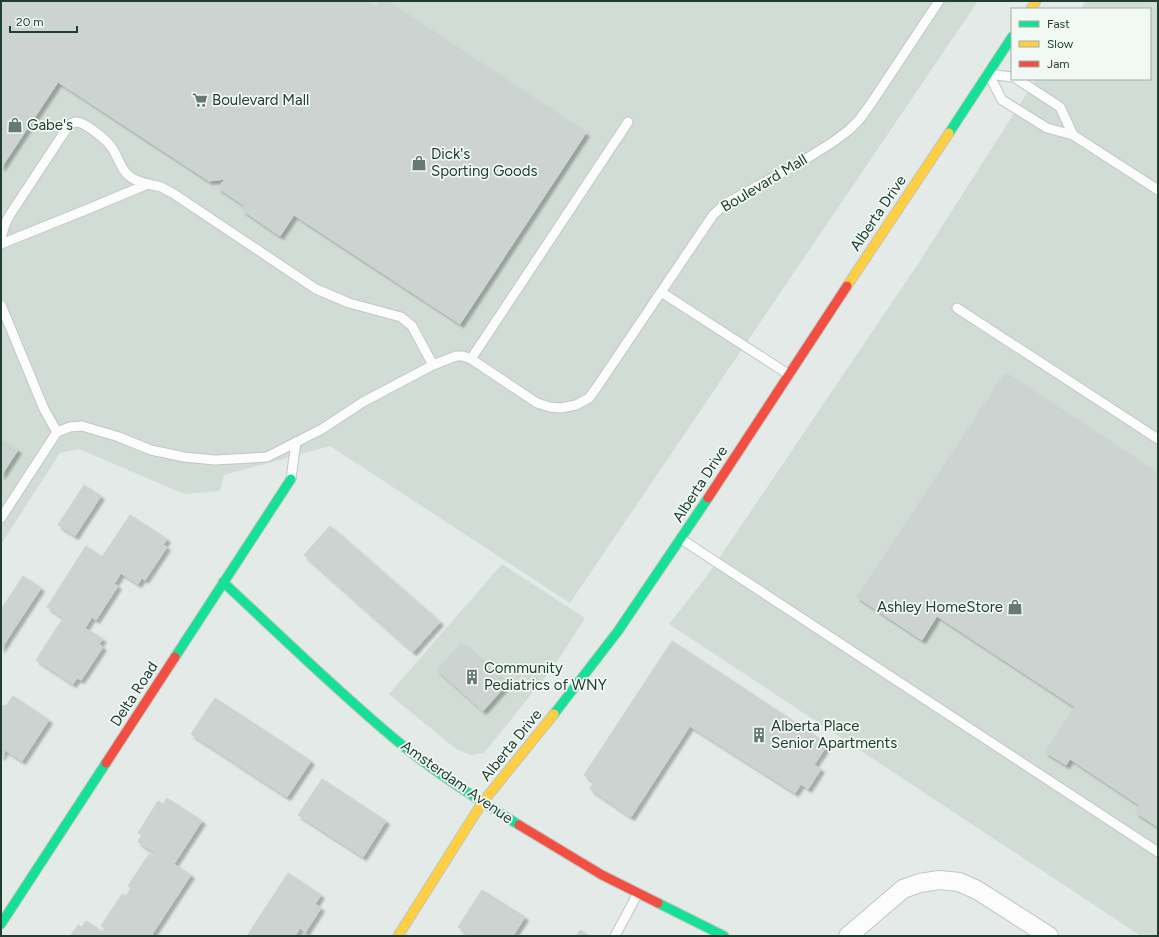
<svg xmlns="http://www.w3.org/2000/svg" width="1159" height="937" viewBox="0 0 1159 937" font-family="Figtree,sans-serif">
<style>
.built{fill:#d1dcd6}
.building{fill:#ccd3d0;stroke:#cdd3d0;filter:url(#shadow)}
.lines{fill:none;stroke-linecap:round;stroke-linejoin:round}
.lane-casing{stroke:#c1c7c4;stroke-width:11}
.street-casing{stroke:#c1c7c4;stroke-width:20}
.fast-casing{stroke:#bdc6c2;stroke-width:11}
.slow-casing{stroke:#bdc6c2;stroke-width:11}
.jam-casing{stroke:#bdc6c2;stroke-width:11}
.lane{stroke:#fbfcfb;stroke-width:9}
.street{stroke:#fbfcfb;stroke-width:18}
.fast{stroke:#16e098;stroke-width:9}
.slow{stroke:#ffcf43;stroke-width:9}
.jam{stroke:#f24e42;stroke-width:9}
.labels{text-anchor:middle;stroke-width:3.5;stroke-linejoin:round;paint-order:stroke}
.poi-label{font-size:15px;fill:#203f33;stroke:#f2f9f4;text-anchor:start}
.street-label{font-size:15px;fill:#203f33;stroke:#f2f9f4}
</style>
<defs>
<filter id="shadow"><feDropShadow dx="3.5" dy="3.5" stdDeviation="1" flood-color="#0004"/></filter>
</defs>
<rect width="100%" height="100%" fill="#e4eae7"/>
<g class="built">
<path d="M 1,1 L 978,1 L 570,603 L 330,446 L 224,475 L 220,491 L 184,494 L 79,449 L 60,453 L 1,544 Z"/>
<path d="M 1086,1 L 1158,1 L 1158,936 L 1141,936 L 669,624 L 707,576 L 920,261 L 1036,79 L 1150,79 L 1150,9 L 1081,9 Z"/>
<path d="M 502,564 L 585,618 L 554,666 L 484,753 L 471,755 L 456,749 L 389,694 Z"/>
</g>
<g class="building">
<path d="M 1,1 L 112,1 L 1,168 Z"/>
<path d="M 112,1 L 364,1 L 375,9 L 245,206 L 218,188 L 225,179 L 209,181 L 58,82 Z"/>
<path d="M 380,1 L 386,1 L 586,133 L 460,324 L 294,215 L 280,236 L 242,210 Z"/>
<path d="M 1005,373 L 1158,474 L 1158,827 L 1135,812 L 1139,805 L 1070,759 L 1066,765 L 1045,752 L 1075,707 L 937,616 L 922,640 L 857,597 Z"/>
<path d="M 1,440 L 18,450 L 1,476 Z"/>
<path d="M 84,485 L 101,496 L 75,536 L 58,525 Z"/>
<path d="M 130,515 L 167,539 L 163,545 L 167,547 L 145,580 L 142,578 L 138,584 L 121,573 L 114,584 L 118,586 L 96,620 L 92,617 L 85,628 L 103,639 L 99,644 L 103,647 L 81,680 L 77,678 L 73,684 L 36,660 L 63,618 L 47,607 L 86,546 L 102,557 Z"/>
<path d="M 330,526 L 440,622 L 413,652 L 304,555 Z"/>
<path d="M 23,576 L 41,588 L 1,649 L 1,610 Z"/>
<path d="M 672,641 L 828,744 L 814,765 L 821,769 L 808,789 L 801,784 L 795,793 L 690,726 L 631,817 L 590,789 L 594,782 L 584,775 Z"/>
<path d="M 461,643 L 507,684 L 483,711 L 437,670 Z"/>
<path d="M 13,696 L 49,720 L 22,761 L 5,750 L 1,757 L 1,709 L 4,705 L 6,706 Z"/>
<path d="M 215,698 L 311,761 L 287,797 L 191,734 Z"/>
<path d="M 322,779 L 386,821 L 363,857 L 298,815 Z"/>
<path d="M 167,798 L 202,821 L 174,864 L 191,875 L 151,936 L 70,936 L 78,925 L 82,927 L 86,921 L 103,932 L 105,929 L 101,926 L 122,894 L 126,896 L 131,888 L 128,886 L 149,854 L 153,856 L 155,853 L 138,842 L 142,835 L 138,833 L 158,801 L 163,804 Z"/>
<path d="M 288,873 L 321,895 L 315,904 L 321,908 L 305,933 L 300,928 L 295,936 L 247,936 Z"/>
<path d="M 482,890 L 525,917 L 513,936 L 471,936 L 458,927 Z"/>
<path d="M 580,930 L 590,936 L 576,936 Z"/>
</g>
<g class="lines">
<g class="lane-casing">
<g id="lane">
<path d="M 988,74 L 1012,77"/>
<path d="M 989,75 L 1002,100 L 1047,128 L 1073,135 L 1158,190"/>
<path d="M 1017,79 L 1060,107 L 1073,135"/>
<path d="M 1,237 L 6,222 L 11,213 L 67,128 C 69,125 72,122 77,122 C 86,123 107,140 112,148 C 118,156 120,168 128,175 C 133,180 140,182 148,184"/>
<path d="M 1,244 L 88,209 L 148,184 L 161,187 L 174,194 L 316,289 L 349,303 L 401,317 L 412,326 L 433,365"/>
<path d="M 661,292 L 788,374"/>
<path d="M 1,305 L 44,409 L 57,432"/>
<path d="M 957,308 L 1158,439"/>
<path d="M 471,359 L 628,122"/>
<path d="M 291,479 L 296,442"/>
<path d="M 1,518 L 57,432 L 70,427 L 82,426 L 119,437 L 151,450 L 184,457 L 215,460 L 267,457 L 322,429 L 363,402 L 433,365 L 456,356 L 463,356 L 471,359 L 537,403 L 550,407 L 561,408 L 576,405 L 589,398 L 597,387 L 713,215 L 725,204 L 801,162 L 833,142 L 849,130 L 859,120 L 870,105 L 939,1"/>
<path d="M 681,539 L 1158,852"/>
<path d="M 615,936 L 638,893"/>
</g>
</g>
<g class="street-casing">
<path id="street" d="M 848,936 L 903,889 L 920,883 L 939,880 L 959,882 L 977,890 L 1049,936"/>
</g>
<g class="fast-casing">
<g id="fast">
<path d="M 949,133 L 1012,37"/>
<path d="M 223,582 C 280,635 336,690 396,740 C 434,772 477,799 519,825"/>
<path d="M 175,657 L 291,479"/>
<path d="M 554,714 L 618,631 L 708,498"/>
<path d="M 658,903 L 724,936"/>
<path d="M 1,924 L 106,763"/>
</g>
</g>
<g class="slow-casing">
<g id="slow">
<path d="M 1031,9 L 1036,1"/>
<path d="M 847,286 L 949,133"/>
<path d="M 398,936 L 482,803 L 554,714"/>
</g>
</g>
<g class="jam-casing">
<g id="jam">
<path d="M 708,498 L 847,286"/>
<path d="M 106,763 L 175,657"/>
<path d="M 519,825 L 602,875 L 658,903"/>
</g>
</g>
<use href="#lane" class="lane"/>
<use href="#street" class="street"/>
<use href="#fast" class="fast"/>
<use href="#slow" class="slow"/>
<use href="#jam" class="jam"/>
</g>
<defs>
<g id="supermarket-bare" transform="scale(1.2)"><path d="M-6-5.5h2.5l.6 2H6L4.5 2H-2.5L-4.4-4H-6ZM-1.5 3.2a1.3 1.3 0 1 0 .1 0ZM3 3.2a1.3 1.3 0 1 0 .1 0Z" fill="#657b72" stroke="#f2f9f4" stroke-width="2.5" paint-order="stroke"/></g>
<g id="shop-bare" transform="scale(1.2)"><path d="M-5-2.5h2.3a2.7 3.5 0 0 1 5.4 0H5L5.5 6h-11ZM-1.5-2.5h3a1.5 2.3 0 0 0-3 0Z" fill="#657b72" stroke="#f2f9f4" stroke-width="2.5" paint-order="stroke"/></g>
<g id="building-bare" transform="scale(1.2)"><path d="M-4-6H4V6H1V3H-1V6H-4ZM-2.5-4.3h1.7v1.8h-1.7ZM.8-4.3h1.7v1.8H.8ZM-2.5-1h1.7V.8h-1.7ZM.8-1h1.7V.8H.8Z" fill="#657b72" stroke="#f2f9f4" stroke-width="2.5" paint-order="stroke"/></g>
</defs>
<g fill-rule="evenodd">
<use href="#supermarket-bare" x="200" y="100"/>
<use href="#shop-bare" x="15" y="125"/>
<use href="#shop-bare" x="419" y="163"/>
<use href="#shop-bare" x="1015" y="607"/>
<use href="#building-bare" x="472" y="677"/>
<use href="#building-bare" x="759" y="735"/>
</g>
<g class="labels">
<g class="poi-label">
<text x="212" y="105">Boulevard Mall</text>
<text x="27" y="130">Gabe's</text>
<text x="431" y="159">Dick's<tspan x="431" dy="17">Sporting Goods</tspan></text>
<text x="1003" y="612" text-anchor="end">Ashley HomeStore</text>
<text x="484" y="673">Community<tspan x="484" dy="17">Pediatrics of WNY</tspan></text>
<text x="771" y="731">Alberta Place<tspan x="771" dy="17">Senior Apartments</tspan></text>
</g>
<g class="street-label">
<text transform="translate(764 183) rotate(-31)" y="5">Boulevard Mall</text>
<text transform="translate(878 213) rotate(-56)" y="5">Alberta Drive</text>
<text transform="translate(700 484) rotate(-57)" y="5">Alberta Drive</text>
<text transform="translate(134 694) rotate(-57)" y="5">Delta Road</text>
<text transform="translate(511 745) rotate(-51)" y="5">Alberta Drive</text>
<text transform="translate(457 782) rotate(35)" y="5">Amsterdam Avenue</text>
</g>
</g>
<rect width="1159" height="937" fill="none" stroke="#203f33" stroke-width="4"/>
<rect x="1011" y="8" width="140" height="72" fill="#f2f9f4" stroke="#9eafa7"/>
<rect x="1019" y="21" width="20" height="6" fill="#16e098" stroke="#9eafa7"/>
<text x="1047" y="28" font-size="12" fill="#203f33">Fast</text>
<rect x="1019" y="41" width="20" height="6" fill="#ffcf43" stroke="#9eafa7"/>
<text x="1047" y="48" font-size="12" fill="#203f33">Slow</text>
<rect x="1019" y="61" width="20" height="6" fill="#f24e42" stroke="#9eafa7"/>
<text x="1047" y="68" font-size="12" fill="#203f33">Jam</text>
<path d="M10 26v6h67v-6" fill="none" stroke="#203f33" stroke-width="2"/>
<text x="16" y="26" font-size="12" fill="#203f33" stroke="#f2f9f4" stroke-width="3" paint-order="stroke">20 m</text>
</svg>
